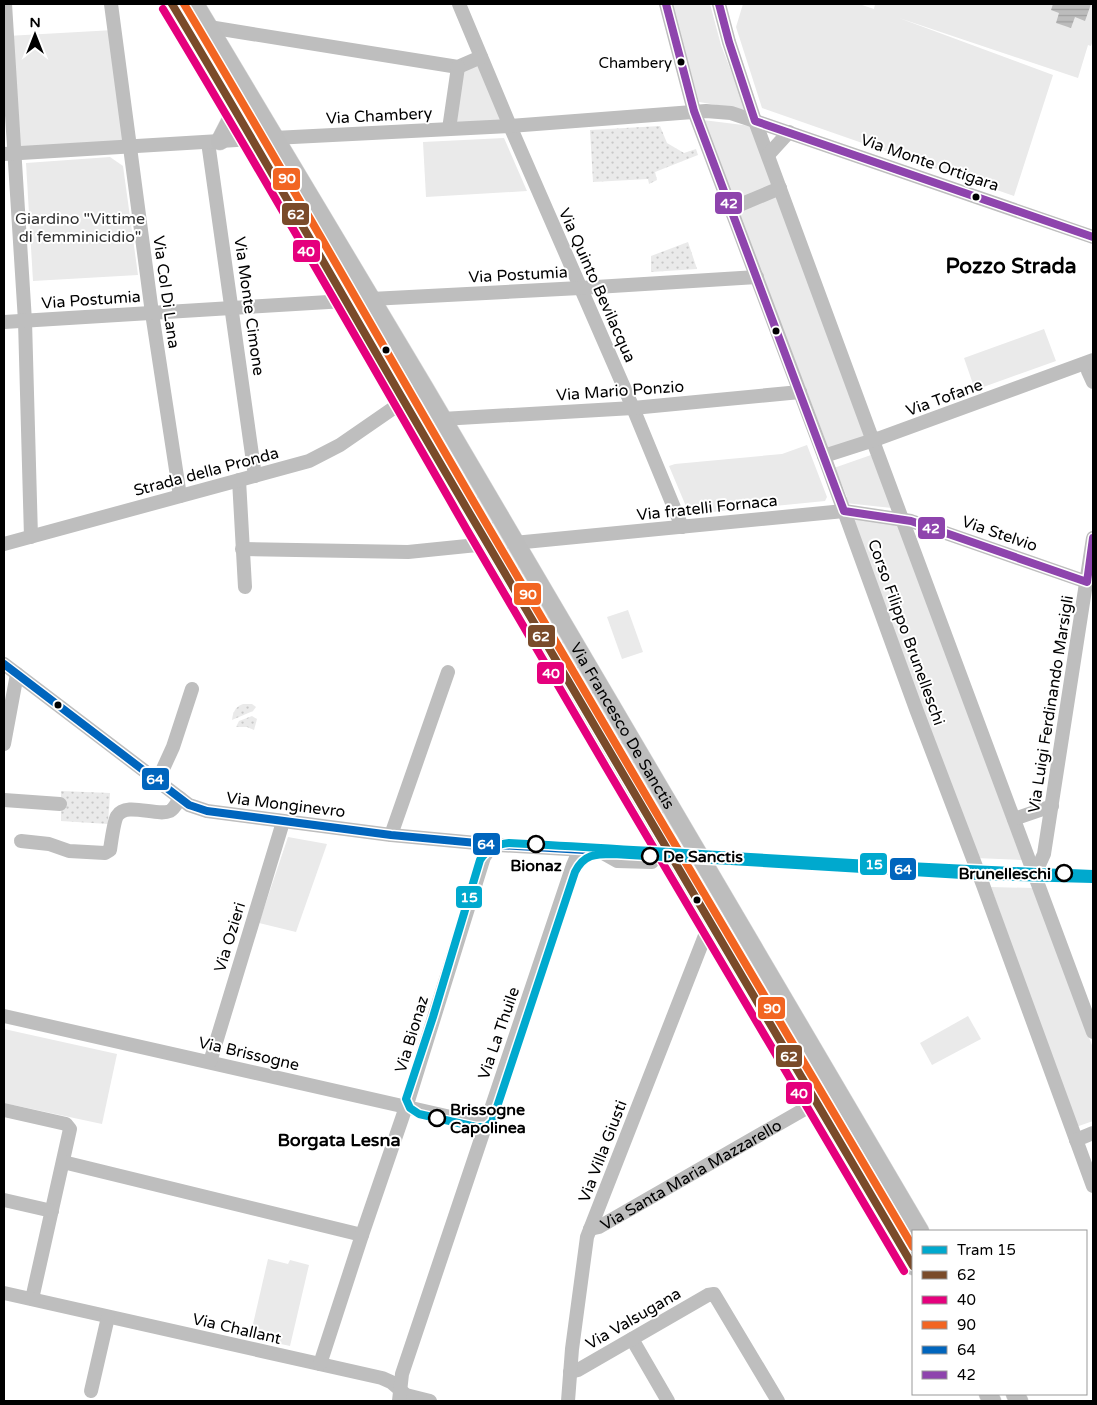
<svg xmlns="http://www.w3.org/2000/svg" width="1097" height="1405" viewBox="0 0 1097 1405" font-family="'Varela Round',sans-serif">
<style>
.grass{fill:url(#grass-dots)}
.park{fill:#eaeaea}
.water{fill:url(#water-rules)}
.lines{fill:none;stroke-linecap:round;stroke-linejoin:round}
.major-casing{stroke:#dbdbdb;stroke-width:19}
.minor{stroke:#bebebe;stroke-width:14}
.major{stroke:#bdbdbd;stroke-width:18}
.bus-1-casing{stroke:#fff;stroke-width:11}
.bus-2-casing{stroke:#fff;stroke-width:11}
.bus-3-casing{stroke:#fff;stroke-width:11}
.bus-4-casing{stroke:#fff;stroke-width:11}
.bus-5-casing{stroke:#fff;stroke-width:11}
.bus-1{stroke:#7a4b2a;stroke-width:8}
.bus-2{stroke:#e5007d;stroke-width:8}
.bus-3{stroke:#f26522;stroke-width:8}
.bus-4{stroke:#0065bd;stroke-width:8}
.bus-5{stroke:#8e44ad;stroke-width:8}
.tram-1-casing{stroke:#fff;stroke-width:11}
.tram-1{stroke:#00a9ce;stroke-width:8}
.bus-dot{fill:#000;stroke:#fff;stroke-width:2}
.stop-dot{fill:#fff;stroke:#000;stroke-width:2.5}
.labels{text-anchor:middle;stroke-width:4;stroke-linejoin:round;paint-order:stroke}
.bus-label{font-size:15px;fill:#000;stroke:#fff;text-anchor:end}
.street-label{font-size:16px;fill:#000;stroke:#fff}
.park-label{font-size:16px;fill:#303030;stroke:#fff}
.stop-label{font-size:16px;font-weight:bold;fill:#000;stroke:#fff;text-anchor:start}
.neighbourhood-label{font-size:18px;font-weight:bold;fill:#000;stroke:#fff}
.district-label{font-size:21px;font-weight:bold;fill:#000;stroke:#fff}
.line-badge{stroke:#fff;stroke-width:2}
.badge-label{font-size:14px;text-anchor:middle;font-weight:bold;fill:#fff}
</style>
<defs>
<pattern id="grass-dots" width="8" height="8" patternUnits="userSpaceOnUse" patternTransform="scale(1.25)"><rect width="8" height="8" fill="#eaeaea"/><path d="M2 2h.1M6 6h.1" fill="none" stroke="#c7c7c7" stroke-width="1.8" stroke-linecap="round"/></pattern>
<pattern id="water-rules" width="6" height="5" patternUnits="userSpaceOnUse" patternTransform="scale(1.25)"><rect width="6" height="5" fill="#bcbcbc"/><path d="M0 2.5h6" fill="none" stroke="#a0a0a0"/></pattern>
</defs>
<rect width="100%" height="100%" fill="#fff"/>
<g class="grass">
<path d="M 660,126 L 667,143 L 684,153 L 696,149 L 698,155 L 655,172 L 657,180 L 649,184 L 648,179 L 593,182 L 590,130 Z"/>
<path d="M 281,160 L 408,375 L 400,380 L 272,165 Z"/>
<path d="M 688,242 L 697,269 L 651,272 L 651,256 Z"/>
<path d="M 416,399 L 451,458 L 468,479 L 677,833 L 673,835 L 635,773 L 621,755 L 412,402 Z"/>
<path d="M 243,704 L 252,704 L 256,707 L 253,711 L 232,720 C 233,712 235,707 243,704 Z"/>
<path d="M 252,716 L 257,719 L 254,730 L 247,727 L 236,727 L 239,721 Z"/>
<path d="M 61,791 L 110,793 L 108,824 L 61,821 Z"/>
<path d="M 693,881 L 701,881 L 759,979 L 778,1003 L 913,1234 L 913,1255 Z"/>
</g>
<g class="park">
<path d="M 672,4 L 710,4 L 721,45 L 746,110 L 699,102 Z"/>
<path d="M 743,4 L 859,4 L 874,9 L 875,4 L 1093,4 L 1093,40 L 1091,46 L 1088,45 L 1078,78 L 899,18 L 1053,75 L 1014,196 L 762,108 L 736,27 Z"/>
<path d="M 114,30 L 129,147 L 15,153 L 7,36 Z"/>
<path d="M 481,57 L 510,126 L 449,129 L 458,67 Z"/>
<path d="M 703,120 L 751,126 L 865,438 L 830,452 Z"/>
<path d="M 504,138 L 527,191 L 426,197 L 423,142 Z"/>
<path d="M 110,157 L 123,166 L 138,275 L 33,281 L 26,163 Z"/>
<path d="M 1044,329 L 1056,361 L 975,390 L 964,358 Z"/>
<path d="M 807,445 L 827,497 L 825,501 L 692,514 L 688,511 L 669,466 L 675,464 L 782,454 Z"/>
<path d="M 871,455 L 892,508 L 845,503 L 842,497 L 847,497 L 838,475 L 831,469 Z"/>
<path d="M 851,516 L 898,524 L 1022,860 L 975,858 Z"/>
<path d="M 628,610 L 643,652 L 622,659 L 607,617 Z"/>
<path d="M 288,837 L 327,844 L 296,932 L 259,923 Z"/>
<path d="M 991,887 L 1033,888 L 1093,1048 L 1093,1121 L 1076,1127 Z"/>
<path d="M 968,1016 L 981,1039 L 932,1065 L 920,1043 Z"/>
<path d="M 4,1029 L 117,1054 L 102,1124 L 4,1103 Z"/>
<path d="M 268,1259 L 288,1264 L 290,1260 L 309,1265 L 290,1346 L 250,1337 Z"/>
</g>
<path class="water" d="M 1053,4 L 1091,4 L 1085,21 L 1075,17 L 1071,28 L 1056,23 L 1059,13 L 1051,10 Z"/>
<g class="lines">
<g class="major-casing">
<g id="major">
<path d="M 172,4 L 253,139 L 345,301 L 410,410 L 477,527 L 913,1266"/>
<path id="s2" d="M 195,4 L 424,387 L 920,1231"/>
<path d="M 220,141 L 236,110"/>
<path d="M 988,1394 L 992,1401"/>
<path d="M 1015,1394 L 1019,1401"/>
</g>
</g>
<g class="minor">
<path d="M 5,4 L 25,321 L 31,537"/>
<path d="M 111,4 L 152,313 L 180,496"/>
<path d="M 459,4 L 510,126 L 633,408 L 682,527"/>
<path d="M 666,4 L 694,111 L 824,456 L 916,709 L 983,885 L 1093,1186"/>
<path d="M 719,4 L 729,42 L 755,121 L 873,441 L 1093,1032"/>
<path d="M 209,27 L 458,67 L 481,57"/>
<path d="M 449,129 L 458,67"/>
<path d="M 208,142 L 255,476"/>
<path d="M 4,154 L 253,139 L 510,126 L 706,111 L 731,113 L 755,121 L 1093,237"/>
<path d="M 768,155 L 789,132"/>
<path d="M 730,209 L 780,188"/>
<path d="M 371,299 L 580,288 L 757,277"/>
<path d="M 4,322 L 345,301"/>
<path d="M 1088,371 L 1093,382"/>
<path d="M 442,419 L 633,408 L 800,392"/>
<path d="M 824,456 L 880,438 L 1093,360"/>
<path d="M 239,480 L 245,587"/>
<path d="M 514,543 L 844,511 L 911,521 L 1087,582"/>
<path d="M 4,544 L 309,461 L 340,445 L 424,387"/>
<path d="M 242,549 L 408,552 L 487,544"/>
<path d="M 4,664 L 180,798 L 189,805 L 207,811 L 391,835 L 498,845 L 969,873 L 1093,877"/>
<path d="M 4,744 L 17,674"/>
<path d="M 157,782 L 173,747 L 192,689"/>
<path d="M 4,800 L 60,804"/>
<path d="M 1014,819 L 1052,806"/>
<path d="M 391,835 L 448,672"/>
<path d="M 21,841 L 49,844 L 69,851 L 105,853 L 110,850 C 111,843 114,821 117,816 C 126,801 157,817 170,811 C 174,809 177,803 180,798"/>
<path d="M 601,852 L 617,861 L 652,862"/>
<path d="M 1035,874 L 1044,854 L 1093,538"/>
<path d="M 4,1016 L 486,1125"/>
<path d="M 210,1062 L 283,822"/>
<path d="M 4,1110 L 66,1124 L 70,1129 L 32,1299"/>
<path d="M 1076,1140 L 1093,1133"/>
<path d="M 63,1162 L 362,1235"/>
<path d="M 4,1200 L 52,1211"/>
<path id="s1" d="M 590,1229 L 599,1227 L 817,1102"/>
<path d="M 4,1293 L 382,1378 L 391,1382 L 406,1395 L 430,1401"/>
<path d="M 632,1339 L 668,1401"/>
<path d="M 320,1364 L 362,1235 L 409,1098 L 484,857 L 492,845"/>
<path d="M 570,1372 L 578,1370 L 708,1295 L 714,1294 L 778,1401"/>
<path d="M 91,1391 L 108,1317"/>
<path d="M 399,1401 L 402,1374 L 573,865 L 580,849"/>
<path d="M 568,1401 L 572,1349 L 587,1237 L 706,933 L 712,925"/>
</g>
<use href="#major" class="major"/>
<g class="bus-1-casing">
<path id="bus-1" d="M 172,4 C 277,178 376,356 480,531 C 623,776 769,1021 913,1266"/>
</g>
<g class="bus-2-casing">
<path id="bus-2" d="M 163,9 C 267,181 367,356 467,530 C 611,778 759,1024 904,1271"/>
</g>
<g class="bus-3-casing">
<path id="bus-3" d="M 184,4 C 287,176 385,350 486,523 C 627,765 771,1006 913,1247"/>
</g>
<g class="bus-4-casing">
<path id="bus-4" d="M 4,664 L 189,805 L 207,811 L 391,835 L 498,845 L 969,873 L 1093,877"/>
</g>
<g class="bus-5-casing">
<g id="bus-5">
<path d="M 666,4 L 694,111 L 844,511 L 911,521 L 1087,582 L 1093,538"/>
<path d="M 719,4 L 729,42 L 755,121 L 1093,237"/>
</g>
</g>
<use href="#bus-1" class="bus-1"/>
<use href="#bus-2" class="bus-2"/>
<use href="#bus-3" class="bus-3"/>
<use href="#bus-4" class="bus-4"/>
<use href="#bus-5" class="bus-5"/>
<g class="tram-1-casing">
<path id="tram-1" d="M 1093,874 C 898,868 704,853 509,843 C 496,844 487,849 480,860 L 433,1017 L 406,1099 L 410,1108 L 419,1114 L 476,1127 L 486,1127 L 492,1122 L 575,872 C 584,854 595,854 613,854 L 979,876 L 1093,879"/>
</g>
<use href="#tram-1" class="tram-1"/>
</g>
<g class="bus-dot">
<circle cx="681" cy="62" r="4.5"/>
<circle cx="976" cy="197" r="4.5"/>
<circle cx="776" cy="331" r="4.5"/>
<circle cx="386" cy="350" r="4.5"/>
<circle cx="58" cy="705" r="4.5"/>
<circle cx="697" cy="900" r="4.5"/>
</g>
<g class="stop-dot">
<circle cx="536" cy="844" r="8"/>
<circle cx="650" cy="856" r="8"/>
<circle cx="1064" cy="873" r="8"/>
<circle cx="437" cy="1118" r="8"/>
</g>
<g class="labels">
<g class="bus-label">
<text x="672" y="68">Chambery</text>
</g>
<g class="street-label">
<text transform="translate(379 115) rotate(-3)" y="6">Via Chambery</text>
<text transform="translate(930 162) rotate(19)" y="6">Via Monte Ortigara</text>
<text transform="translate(518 274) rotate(-3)" y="6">Via Postumia</text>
<text transform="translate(598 285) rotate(66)" y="6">Via Quinto Bevilacqua</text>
<text transform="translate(167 292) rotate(82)" y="6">Via Col Di Lana</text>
<text transform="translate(91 299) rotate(-4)" y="6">Via Postumia</text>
<text transform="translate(250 306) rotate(82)" y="6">Via Monte Cimone</text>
<text transform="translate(620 390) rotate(-4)" y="6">Via Mario Ponzio</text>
<text transform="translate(944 397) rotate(-20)" y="6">Via Tofane</text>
<text transform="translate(206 471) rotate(-15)" y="6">Strada della Pronda</text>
<text transform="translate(707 507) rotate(-6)" y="6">Via fratelli Fornaca</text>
<text transform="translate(1000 533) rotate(19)" y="6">Via Stelvio</text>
<text transform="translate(907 632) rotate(70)" y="6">Corso Filippo Brunelleschi</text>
<text transform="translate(1050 704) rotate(-81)" y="6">Via Luigi Ferdinando Marsigli</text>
<text dy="6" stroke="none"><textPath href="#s2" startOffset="839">Via Francesco De Sanctis</textPath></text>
<text transform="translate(286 804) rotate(7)" y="6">Via Monginevro</text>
<text transform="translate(229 937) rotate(-73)" y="6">Via Ozieri</text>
<text transform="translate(498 1033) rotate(-71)" y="6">Via La Thuile</text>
<text transform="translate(411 1034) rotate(-73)" y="6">Via Bionaz</text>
<text transform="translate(249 1053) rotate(13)" y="6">Via Brissogne</text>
<text transform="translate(602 1151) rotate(-69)" y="6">Via Villa Giusti</text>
<text dy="6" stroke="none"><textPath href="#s1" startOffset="115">Via Santa Maria Mazzarello</textPath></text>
<text transform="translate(633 1318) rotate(-30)" y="6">Via Valsugana</text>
<text transform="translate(237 1328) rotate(13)" y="6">Via Challant</text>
</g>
<g class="park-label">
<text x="80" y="224">Giardino "Vittime<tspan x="80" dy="18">di femminicidio"</tspan></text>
</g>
<g class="stop-label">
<text x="663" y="862">De Sanctis</text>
<text x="536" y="871" text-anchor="middle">Bionaz</text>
<text x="1051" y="879" text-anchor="end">Brunelleschi</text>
<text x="450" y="1115">Brissogne<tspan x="450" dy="18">Capolinea</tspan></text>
</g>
<g class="neighbourhood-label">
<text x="339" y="1146">Borgata Lesna</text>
</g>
<g class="district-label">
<text x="1011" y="273">Pozzo Strada</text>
</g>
</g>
<g class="line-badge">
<rect x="272" y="167" width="29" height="24" rx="5" fill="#f26522"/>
<rect x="714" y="191" width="29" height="24" rx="5" fill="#8e44ad"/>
<rect x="281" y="202" width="29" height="24" rx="5" fill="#7a4b2a"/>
<rect x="292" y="239" width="29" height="24" rx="5" fill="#e5007d"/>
<rect x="917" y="516" width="29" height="24" rx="5" fill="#8e44ad"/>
<rect x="513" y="582" width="29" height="24" rx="5" fill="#f26522"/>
<rect x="527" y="624" width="29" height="24" rx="5" fill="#7a4b2a"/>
<rect x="536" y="661" width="29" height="24" rx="5" fill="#e5007d"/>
<rect x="141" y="767" width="29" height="24" rx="5" fill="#0065bd"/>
<rect x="472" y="832" width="29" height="24" rx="5" fill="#0065bd"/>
<rect x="859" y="852" width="29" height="24" rx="5" fill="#00a9ce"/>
<rect x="889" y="857" width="28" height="24" rx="5" fill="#0065bd"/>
<rect x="455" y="885" width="28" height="24" rx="5" fill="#00a9ce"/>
<rect x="757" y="996" width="29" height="24" rx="5" fill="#f26522"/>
<rect x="775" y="1044" width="28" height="24" rx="5" fill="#7a4b2a"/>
<rect x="785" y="1081" width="28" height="24" rx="5" fill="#e5007d"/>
</g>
<g class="badge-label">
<text x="287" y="183">90</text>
<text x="729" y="208">42</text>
<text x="296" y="219">62</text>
<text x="306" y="256">40</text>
<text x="931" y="533">42</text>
<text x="528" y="599">90</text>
<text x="541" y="641">62</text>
<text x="551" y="678">40</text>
<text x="155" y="784">64</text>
<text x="486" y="849">64</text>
<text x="874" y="869">15</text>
<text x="903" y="874">64</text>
<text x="469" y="902">15</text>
<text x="772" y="1013">90</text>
<text x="789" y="1061">62</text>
<text x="799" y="1098">40</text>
</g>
<rect width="1097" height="1405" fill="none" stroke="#000000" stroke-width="10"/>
<rect x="912" y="1230" width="175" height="165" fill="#ffffff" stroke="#999999"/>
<rect x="922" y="1246" width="25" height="8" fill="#00a9ce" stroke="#999999"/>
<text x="957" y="1255" font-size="15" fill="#000000">Tram 15</text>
<rect x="922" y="1271" width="25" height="8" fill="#7a4b2a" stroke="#999999"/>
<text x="957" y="1280" font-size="15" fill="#000000">62</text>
<rect x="922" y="1296" width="25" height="8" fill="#e5007d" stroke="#999999"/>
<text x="957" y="1305" font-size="15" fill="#000000">40</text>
<rect x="922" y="1321" width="25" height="8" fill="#f26522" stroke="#999999"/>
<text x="957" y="1330" font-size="15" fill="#000000">90</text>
<rect x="922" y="1346" width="25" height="8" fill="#0065bd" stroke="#999999"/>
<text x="957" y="1355" font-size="15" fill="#000000">64</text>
<rect x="922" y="1371" width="25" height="8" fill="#8e44ad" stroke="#999999"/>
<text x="957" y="1380" font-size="15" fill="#000000">42</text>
<g transform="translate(35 35)" stroke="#ffffff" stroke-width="4" paint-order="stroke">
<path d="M0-4L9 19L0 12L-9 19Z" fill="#000000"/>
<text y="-8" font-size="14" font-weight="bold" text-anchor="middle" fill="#000000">N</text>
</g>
</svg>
